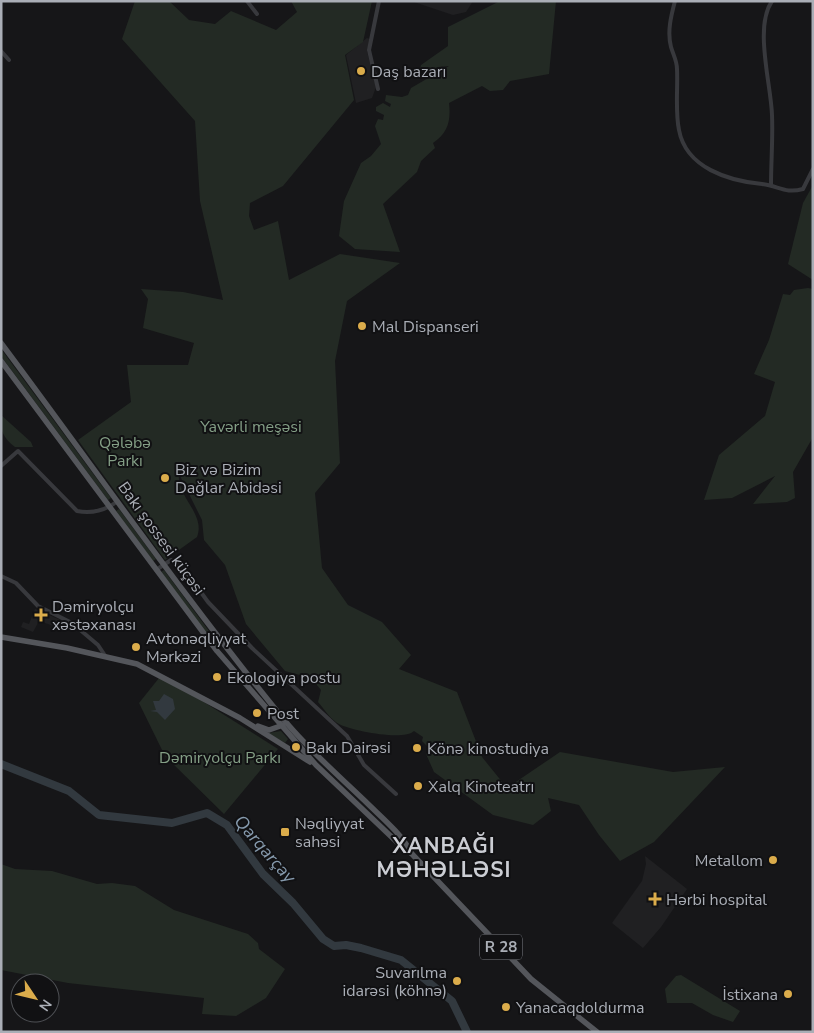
<svg xmlns="http://www.w3.org/2000/svg" width="814" height="1033" viewBox="0 0 814 1033" font-family="'Nunito Sans',sans-serif">
<style>
.built{fill:#202022}
.green{fill:#232a24}
.water{fill:#32393f}
.lines{fill:none;stroke-linecap:round;stroke-linejoin:round}
.river{stroke:#32393f;stroke-width:8}
.minor{stroke:#38393d;stroke-width:4}
.primary{stroke:#54565b;stroke-width:5.5}
.poi-dot{fill:#dbac4b;stroke:#111113;stroke-width:2}
.labels{text-anchor:middle;stroke-width:4;stroke-linejoin:round;paint-order:stroke}
.shield{fill:#111113;stroke:#7c7f85;stroke-width:1}
.shield-label{font-size:15px;font-weight:bold;fill:#aaaeb6}
.poi-label{font-size:16px;fill:#aaaeb6;stroke:#111113;text-anchor:start}
.park-label{font-size:16px;fill:#849f86;stroke:#111113}
.street-label{font-size:16px;fill:#aaaeb6;stroke:#111113}
.water-label{font-size:18px;font-style:italic;fill:#869aad;stroke:#111113}
.district-label{font-size:21px;font-weight:bold;letter-spacing:1px;fill:#cbcdd3;stroke:#111113}
</style>
<rect width="100%" height="100%" fill="#161618"/>
<g class="built">
<path d="M 411,1 L 473,1 L 466,12 L 453,15 Z"/>
<path d="M 367,38 L 370,39 L 367,51 L 376,87 L 372,98 L 356,103 L 346,55 Z"/>
<path d="M 35,609 L 63,621 L 60,628 L 39,621 L 33,632 L 21,627 L 23,622 L 29,624 Z"/>
<path d="M 645,856 L 687,889 L 661,927 L 643,948 L 612,923 L 642,881 L 646,864 Z"/>
</g>
<g class="green">
<path d="M 135,1 L 169,1 L 189,20 L 215,24 L 231,11 L 276,30 L 297,12 L 291,1 L 372,1 L 363,42 L 345,55 L 354,100 L 283,186 L 250,203 L 249,216 L 254,230 L 278,221 L 289,280 L 340,254 L 400,263 L 347,301 L 335,361 L 340,463 L 315,493 L 322,568 L 348,605 L 382,622 L 411,655 L 399,669 L 457,692 L 482,757 L 507,788 L 560,752 L 673,772 L 725,767 L 654,842 L 620,861 L 599,835 L 579,805 L 548,798 L 551,811 L 533,825 L 493,815 L 434,772 L 426,754 L 430,749 L 422,741 L 423,737 L 414,731 C 404,741 352,731 339,724 C 331,720 324,709 318,702 L 321,690 L 311,678 L 285,671 L 246,624 L 225,565 L 204,540 L 202,520 L 179,474 C 176,496 206,514 197,537 L 165,560 L 78,440 L 131,402 L 127,365 L 188,365 L 194,343 L 143,328 L 148,299 L 141,289 L 183,292 L 223,300 L 200,201 L 195,121 L 122,39 Z"/>
<path d="M 500,1 L 556,1 L 549,74 L 510,81 L 503,90 L 490,91 L 482,86 L 449,103 C 451,121 448,133 433,143 L 435,148 L 421,161 L 417,172 L 383,204 L 400,252 L 355,249 L 339,236 L 344,201 L 361,163 L 371,156 L 381,144 L 375,126 L 378,119 L 383,120 L 384,115 L 376,111 L 376,107 L 383,103 L 390,107 L 391,104 L 385,101 L 386,95 L 402,97 L 408,95 L 411,88 L 449,66 L 438,67 L 423,75 L 420,69 L 421,65 L 448,46 L 448,27 Z"/>
<path d="M 813,185 L 813,280 L 788,264 L 803,203 Z"/>
<path d="M 808,288 L 813,289 L 813,437 L 793,472 L 795,498 L 787,502 L 753,504 L 775,476 L 732,498 L 704,500 L 719,455 L 765,416 L 775,382 L 754,374 L 769,340 L 783,294 L 790,295 L 794,290 Z"/>
<path d="M 1,349 L 111,498 L 108,500 L 1,356 Z"/>
<path d="M 1,415 L 31,442 L 33,447 L 15,447 C 2,437 1,431 1,415 Z"/>
<path d="M 119,509 L 156,559 L 153,561 L 116,511 Z"/>
<path d="M 164,570 L 220,646 L 217,648 L 161,572 Z"/>
<path d="M 159,678 L 199,699 L 278,749 L 224,814 L 165,756 L 139,703 Z"/>
<path d="M 281,731 L 288,739 L 285,743 L 268,733 Z"/>
<path d="M 1,864 L 15,869 L 52,871 L 97,884 L 112,883 L 135,886 L 174,910 L 248,934 L 258,943 L 259,949 L 285,969 L 266,998 L 236,1016 L 202,1014 L 204,998 L 68,983 L 1,970 Z"/>
<path d="M 681,975 L 740,1011 L 733,1022 L 713,1015 L 692,1003 L 667,1003 L 665,989 L 676,976 Z"/>
</g>
<path class="water" d="M 164,694 L 173,699 L 175,709 L 165,720 L 157,712 L 150,711 L 156,710 L 153,701 L 159,701 Z"/>
<g class="lines">
<path class="river" d="M 1,764 L 69,791 L 99,815 L 172,823 L 207,813 L 227,825 L 263,874 L 293,903 L 323,939 L 334,946 L 346,945 L 361,948 L 401,960 L 452,1001 L 467,1032"/>
<g class="minor">
<path d="M 247,1 L 257,14"/>
<path d="M 675,1 C 671,16 667,32 671,47 C 673,54 677,61 677,69 C 678,88 675,111 679,130 C 686,168 729,181 762,184 C 779,186 785,194 803,189 L 813,169"/>
<path d="M 1,51 L 9,60"/>
<path d="M 378,89 L 369,50 L 379,1"/>
<path d="M 771,185 C 771,162 773,139 772,115 C 771,84 754,27 772,1"/>
<path d="M 1,466 L 18,451 L 77,511 C 92,514 106,510 118,501"/>
<path d="M 156,570 L 171,560 L 179,562 L 208,602 L 252,648 L 347,736 L 364,765 L 396,794"/>
<path d="M 1,576 L 16,583 L 38,606 L 72,623 L 98,645 L 106,657"/>
</g>
<g class="primary">
<path d="M 1,343 C 95,469 185,599 285,721 C 309,750 338,775 365,801 C 381,817 400,832 411,852"/>
<path d="M 1,361 L 217,651 L 316,765 L 400,845 L 412,854 L 531,979 L 597,1032"/>
<path d="M 1,637 L 67,648 L 137,664 L 240,718 L 310,762"/>
<path d="M 258,726 L 269,730 L 283,725"/>
</g>
</g>
<g class="poi-dot">
<circle cx="361" cy="71" r="5"/>
<circle cx="362" cy="326" r="5"/>
<circle cx="165" cy="478" r="5"/>
<path d="M38.5 607.5h5v5h5v5h-5v5h-5v-5h-5v-5h5z"/>
<circle cx="136" cy="647" r="5"/>
<circle cx="217" cy="677" r="5"/>
<circle cx="257" cy="713" r="5"/>
<circle cx="296" cy="747" r="5"/>
<circle cx="417" cy="748" r="5"/>
<circle cx="418" cy="786" r="5"/>
<rect x="280" y="827" width="10" height="10" rx="2.5"/>
<circle cx="773" cy="860" r="5"/>
<path d="M652.5 891.5h5v5h5v5h-5v5h-5v-5h-5v-5h5z"/>
<circle cx="457" cy="981" r="5"/>
<circle cx="788" cy="994" r="5"/>
<circle cx="506" cy="1007" r="5"/>
</g>
<g class="labels">
<rect class="shield" x="480" y="934.5" width="42" height="25" rx="4"/>
<g class="shield-label">
<text x="501" y="952">R 28</text>
</g>
<g class="poi-label">
<text x="371" y="77">Daş bazarı</text>
<text x="372" y="332">Mal Dispanseri</text>
<text x="175" y="475">Biz və Bizim<tspan x="175" dy="18">Dağlar Abidəsi</tspan></text>
<text x="52" y="612">Dəmiryolçu<tspan x="52" dy="18">xəstəxanası</tspan></text>
<text x="146" y="644">Avtonəqliyyat<tspan x="146" dy="18">Mərkəzi</tspan></text>
<text x="227" y="683">Ekologiya postu</text>
<text x="267" y="719">Post</text>
<text x="306" y="753">Bakı Dairəsi</text>
<text x="427" y="754">Könə kinostudiya</text>
<text x="428" y="792">Xalq Kinoteatrı</text>
<text x="295" y="829">Nəqliyyat<tspan x="295" dy="18">sahəsi</tspan></text>
<text x="763" y="866" text-anchor="end">Metallom</text>
<text x="666" y="905">Hərbi hospital</text>
<text x="447" y="978" text-anchor="end">Suvarılma<tspan x="447" dy="18">idarəsi (köhnə)</tspan></text>
<text x="778" y="1000" text-anchor="end">İstixana</text>
<text x="516" y="1013">Yanacaqdoldurma</text>
</g>
<g class="park-label">
<text x="251" y="432">Yavərli meşəsi</text>
<text x="125" y="448">Qələbə<tspan x="125" dy="18">Parkı</tspan></text>
<text x="220" y="763">Dəmiryolçu Parkı</text>
</g>
<g class="street-label">
<text transform="translate(162 538) rotate(54)" y="6">Bakı şossesi küçəsi</text>
</g>
<g class="water-label">
<text transform="translate(265 849) rotate(49)" y="6">Qarqarçay</text>
</g>
<g class="district-label">
<text x="444" y="853">XANBAĞI<tspan x="444" dy="24">MƏHƏLLƏSI</tspan></text>
</g>
</g>
<rect width="814" height="1033" fill="none" stroke="#aaaeb6" stroke-width="5"/>
<g transform="translate(35 998) rotate(125)"><circle r="24" fill="#111113" stroke="#4e5054"/>
<path d="M0-4L9 19L0 12L-9 19Z" fill="#dbac4b"/>
<text y="-8" font-size="14" font-weight="bold" text-anchor="middle" fill="#aaaeb6">N</text>
</g>
</svg>
